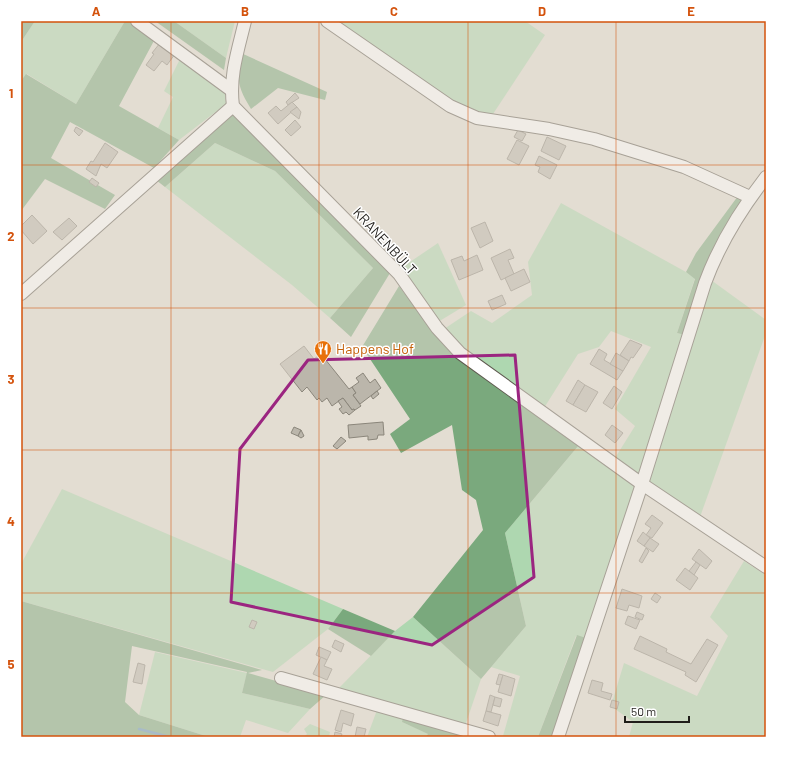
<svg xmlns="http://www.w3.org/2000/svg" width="787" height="758" viewBox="0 0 787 758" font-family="Barlow,sans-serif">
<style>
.green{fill:#aed7b0}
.forest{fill:#7aa97d}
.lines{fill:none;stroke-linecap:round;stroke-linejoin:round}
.stream{stroke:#6092bb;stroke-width:2.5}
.building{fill:#bbb6ab;stroke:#8b867b}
.minor-casing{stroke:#5f5a50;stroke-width:14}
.minor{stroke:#fff;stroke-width:12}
.marked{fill:none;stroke:#9b2580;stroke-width:3;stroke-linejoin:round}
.grid{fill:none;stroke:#d4530d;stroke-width:1;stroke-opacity:0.55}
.labels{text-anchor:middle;stroke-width:3;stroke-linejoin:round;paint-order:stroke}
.street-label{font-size:14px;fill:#1f1d19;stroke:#fff}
.food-label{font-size:14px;fill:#c56008;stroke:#fff;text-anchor:start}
.neatline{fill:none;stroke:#d4530d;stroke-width:1.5}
.grid-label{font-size:13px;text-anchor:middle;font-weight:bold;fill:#d4530d}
</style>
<rect width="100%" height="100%" fill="#e3ddd2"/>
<g class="green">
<path d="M 35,21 L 78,21 L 81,23 L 82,21 L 125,21 L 76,104 L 27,74 L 21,81 L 21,42 Z"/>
<path d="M 174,21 L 235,21 L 226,58 Z"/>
<path d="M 335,21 L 525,21 L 545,35 L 493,114 L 480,113 L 452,102 Z"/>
<path d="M 181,57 L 225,94 L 226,104 L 179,140 L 158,128 L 173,97 L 164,91 Z"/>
<path d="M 215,143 L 275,171 L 373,268 L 330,318 L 292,285 L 165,187 Z"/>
<path d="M 561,203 L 686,272 L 695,278 L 677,333 L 685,335 L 639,478 L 615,458 L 635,426 L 615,409 L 651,347 L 611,331 L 599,347 L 578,354 L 544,408 L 464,349 L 444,329 L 471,311 L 492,323 L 532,295 L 528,262 Z"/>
<path d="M 438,243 L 466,305 L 438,322 L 401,268 Z"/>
<path d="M 711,280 L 766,320 L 766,333 L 700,517 L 647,482 Z"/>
<path d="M 579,445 L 636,485 L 586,638 L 576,636 L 538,737 L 505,737 L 503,736 L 520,676 L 491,667 L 526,626 L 505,533 Z"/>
<path d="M 62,489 L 343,609 L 328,629 L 273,672 L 21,601 L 21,564 Z"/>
<path d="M 744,561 L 766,575 L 766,737 L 629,737 L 633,722 L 611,706 L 624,663 L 697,696 L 728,636 L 710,617 Z"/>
<path d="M 413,617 L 481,679 L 465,726 L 338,689 L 395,631 Z"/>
<path d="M 155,652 L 247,673 L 242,693 L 310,709 L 288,733 L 246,720 L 240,737 L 209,737 L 139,715 Z"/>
<path d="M 377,710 L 403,717 L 402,722 L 429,734 L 426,737 L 367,737 Z"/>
<path d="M 310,724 L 330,732 L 329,737 L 304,737 L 307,734 L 304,729 Z"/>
</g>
<g class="forest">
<path d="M 21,21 L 35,21 L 21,42 Z"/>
<path d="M 125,21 L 136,21 L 156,37 L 119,106 L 179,140 L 154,168 L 70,122 L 51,158 L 115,195 L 105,209 L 45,179 L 21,211 L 21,81 L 26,74 L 76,104 Z"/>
<path d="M 155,21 L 174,21 L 226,58 L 224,70 Z"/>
<path d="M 241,53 L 327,92 L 325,100 L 278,88 L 251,109 C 237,86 237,81 241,53 Z"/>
<path d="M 233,113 L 390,273 L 351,337 L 330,318 L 373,268 L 275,171 L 215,143 L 165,187 L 156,180 Z"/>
<path d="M 738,196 L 744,199 L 685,335 L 677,333 L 695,279 L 686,272 L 696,253 Z"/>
<path d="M 399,286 L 431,329 L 579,445 L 505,533 L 526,626 L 481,679 L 413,617 L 483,530 L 476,500 L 462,490 L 452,425 L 401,453 L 390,434 L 410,419 L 362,347 Z"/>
<path d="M 21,601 L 262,670 L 248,673 L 326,695 L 310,709 L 242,693 L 247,672 L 132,646 L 125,702 L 139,715 L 209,737 L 21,737 Z"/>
<path d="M 343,609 L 395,631 L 371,656 L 328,629 Z"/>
<path d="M 577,635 L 586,638 L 554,737 L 538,737 Z"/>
<path d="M 403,717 L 475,737 L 426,737 L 428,734 L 402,722 Z"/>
</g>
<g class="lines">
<path class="stream" d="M 139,729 L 170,737"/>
</g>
<g class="building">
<path d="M 160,43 L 175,54 L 167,65 L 162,61 L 154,71 L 146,65 L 154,54 L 152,53 Z"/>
<path d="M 295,93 L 299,98 L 288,105 L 286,102 Z"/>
<path d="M 292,102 L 297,107 L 278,124 L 268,113 L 276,106 L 281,111 Z"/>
<path d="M 297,107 L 301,112 L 299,119 L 290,112 Z"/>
<path d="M 295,120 L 301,127 L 291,136 L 285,130 Z"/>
<path d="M 76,127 L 83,131 L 79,136 L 74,131 Z"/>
<path d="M 518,130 L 526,134 L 522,141 L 514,137 Z"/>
<path d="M 547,137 L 566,146 L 559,160 L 541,151 Z"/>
<path d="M 517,140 L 529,146 L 519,165 L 507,159 Z"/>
<path d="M 105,143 L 118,152 L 107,168 L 101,164 L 96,176 L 86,169 L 91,161 L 93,162 Z"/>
<path d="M 539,156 L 557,165 L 550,179 L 538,172 L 540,167 L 535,165 Z"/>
<path d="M 92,178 L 99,183 L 96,187 L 89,182 Z"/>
<path d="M 32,215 L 47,231 L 33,244 L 21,230 L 21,226 Z"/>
<path d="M 69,218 L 77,226 L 62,240 L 53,232 Z"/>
<path d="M 485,222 L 493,241 L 480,248 L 471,228 Z"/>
<path d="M 510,249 L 514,258 L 508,260 L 514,274 L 501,280 L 491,258 Z"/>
<path d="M 477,255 L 483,270 L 459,280 L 451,260 L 462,256 L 464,261 Z"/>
<path d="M 524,269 L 530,282 L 511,291 L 505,278 Z"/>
<path d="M 502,295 L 506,304 L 492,310 L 488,301 Z"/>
<path d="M 630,340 L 642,345 L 633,358 L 631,357 L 629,361 L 620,355 Z"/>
<path d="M 304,346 L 314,359 L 321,354 L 349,389 L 352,387 L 356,393 L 353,395 L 361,406 L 355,410 L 354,409 L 352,410 L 343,398 L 332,406 L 327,398 L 322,402 L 319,398 L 317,400 L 307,387 L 302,392 L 280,364 Z"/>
<path d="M 599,349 L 607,354 L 604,360 L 623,371 L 617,380 L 590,364 Z"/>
<path d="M 616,353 L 629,361 L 623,371 L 610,364 Z"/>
<path d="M 363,373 L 370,383 L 375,379 L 381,388 L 360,404 L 353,395 L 356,393 L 352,387 L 359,382 L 356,378 Z"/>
<path d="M 578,380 L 585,385 L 573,405 L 566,401 Z"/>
<path d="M 585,385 L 598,392 L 586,412 L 573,405 Z"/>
<path d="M 614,386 L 622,392 L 612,409 L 603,403 Z"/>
<path d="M 377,391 L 379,394 L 373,399 L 371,396 Z"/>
<path d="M 343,398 L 352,410 L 354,409 L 355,410 L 349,415 L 346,412 L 343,414 L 339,409 L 342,407 L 338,401 Z"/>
<path d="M 383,422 L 384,435 L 378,435 L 377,439 L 368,440 L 368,436 L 349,438 L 348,425 Z"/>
<path d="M 612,425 L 623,433 L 615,443 L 605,435 Z"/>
<path d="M 294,427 L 301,430 L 298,436 L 291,433 Z"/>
<path d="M 301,430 L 304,436 L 301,438 L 298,436 Z"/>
<path d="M 341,437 L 346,441 L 337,449 L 333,446 Z"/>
<path d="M 652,515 L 663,523 L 652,538 L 646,535 L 651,528 L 645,524 Z"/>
<path d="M 643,532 L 650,538 L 644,546 L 637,541 Z"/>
<path d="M 650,538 L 659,544 L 653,552 L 644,546 Z"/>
<path d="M 646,548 L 649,551 L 642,563 L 639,561 Z"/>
<path d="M 699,549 L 712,561 L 706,569 L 692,559 Z"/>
<path d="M 696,562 L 700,565 L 694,575 L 689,571 Z"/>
<path d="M 685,568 L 698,578 L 690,590 L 676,580 Z"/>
<path d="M 622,589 L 642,596 L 639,608 L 629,605 L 627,611 L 616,608 Z"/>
<path d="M 655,593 L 661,597 L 657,603 L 651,599 Z"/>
<path d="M 637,612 L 644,615 L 642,620 L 635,617 Z"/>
<path d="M 628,616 L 640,620 L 636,629 L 625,624 Z"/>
<path d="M 252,620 L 257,622 L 254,629 L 249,627 Z"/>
<path d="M 640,636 L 667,649 L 666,652 L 691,664 L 707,639 L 718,645 L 696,682 L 685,675 L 686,672 L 634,649 Z"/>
<path d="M 335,640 L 344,644 L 341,652 L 332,647 Z"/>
<path d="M 319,647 L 331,652 L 327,660 L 316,655 Z"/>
<path d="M 321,657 L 327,660 L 324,666 L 332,669 L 327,680 L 313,674 Z"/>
<path d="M 138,663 L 145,665 L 142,684 L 133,682 Z"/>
<path d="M 499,674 L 503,675 L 500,685 L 496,684 Z"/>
<path d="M 503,675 L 515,679 L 511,696 L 498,692 Z"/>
<path d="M 592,680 L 603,683 L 601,691 L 612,694 L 610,700 L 588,693 Z"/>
<path d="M 490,695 L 495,697 L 491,712 L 486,711 Z"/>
<path d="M 495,697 L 502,699 L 500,707 L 493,705 Z"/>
<path d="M 612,700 L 619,702 L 617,709 L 610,707 Z"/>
<path d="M 341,710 L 354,714 L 351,726 L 343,723 L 341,732 L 335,730 Z"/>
<path d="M 486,711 L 501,715 L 498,726 L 483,721 Z"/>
<path d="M 357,727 L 366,729 L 364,737 L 355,737 Z"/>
<path d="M 335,732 L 342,734 L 341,737 L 334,737 Z"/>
</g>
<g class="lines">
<g class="minor-casing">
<g id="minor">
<path d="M 137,21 L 231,90"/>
<path d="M 245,21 C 238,50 229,76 233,106 L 399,274 L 437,328 L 460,353 L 642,484 L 766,567"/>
<path d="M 327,21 L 450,106 L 477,118 L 549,129 L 594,139 L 684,167 L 750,197"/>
<path d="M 21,294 L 233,106"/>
<path d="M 281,678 L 489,737"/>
<path d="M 558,737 L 642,484 L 705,283 C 719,245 741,209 766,177"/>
</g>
</g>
<use href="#minor" class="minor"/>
</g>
<path d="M0 0H787V758H0ZM 515,355 L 534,577 L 432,645 L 231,602 L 240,449 L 308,360 Z" fill="#e3ddd2" fill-opacity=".55" fill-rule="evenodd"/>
<path class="marked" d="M 515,355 L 534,577 L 432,645 L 231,602 L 240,449 L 308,360 Z"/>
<path class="grid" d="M 171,21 L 171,737M 319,21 L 319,737M 468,21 L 468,737M 616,21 L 616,737M 21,165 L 766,165M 21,308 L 766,308M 21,450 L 766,450M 21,593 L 766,593"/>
<defs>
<g id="restaurant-pin" transform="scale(0.9)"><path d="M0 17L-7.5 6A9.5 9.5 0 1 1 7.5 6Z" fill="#e8710a" stroke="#fff"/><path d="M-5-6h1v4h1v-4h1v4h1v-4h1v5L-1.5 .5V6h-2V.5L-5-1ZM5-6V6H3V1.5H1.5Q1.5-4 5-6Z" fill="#fff"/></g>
</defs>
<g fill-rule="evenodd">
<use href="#restaurant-pin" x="323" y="349"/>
</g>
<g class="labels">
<g class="street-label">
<text transform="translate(385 241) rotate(47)" y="5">KRANENBÜLT</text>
</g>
<g class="food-label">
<text x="336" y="354">Happens Hof</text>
</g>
</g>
<rect width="787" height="758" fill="none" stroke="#ffffff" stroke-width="44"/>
<path d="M625 716v6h64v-6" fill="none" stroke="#1f1d19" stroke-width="2"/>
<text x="631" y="716" font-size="12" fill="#1f1d19" stroke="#ffffff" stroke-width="3" paint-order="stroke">50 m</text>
<rect x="22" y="22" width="743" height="714" class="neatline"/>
<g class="grid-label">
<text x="96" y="16">A</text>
<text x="245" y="16">B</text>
<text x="394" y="16">C</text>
<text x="542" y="16">D</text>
<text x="691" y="16">E</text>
<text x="11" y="98">1</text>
<text x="11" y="241">2</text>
<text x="11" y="384">3</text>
<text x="11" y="526">4</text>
<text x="11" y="669">5</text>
</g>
</svg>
